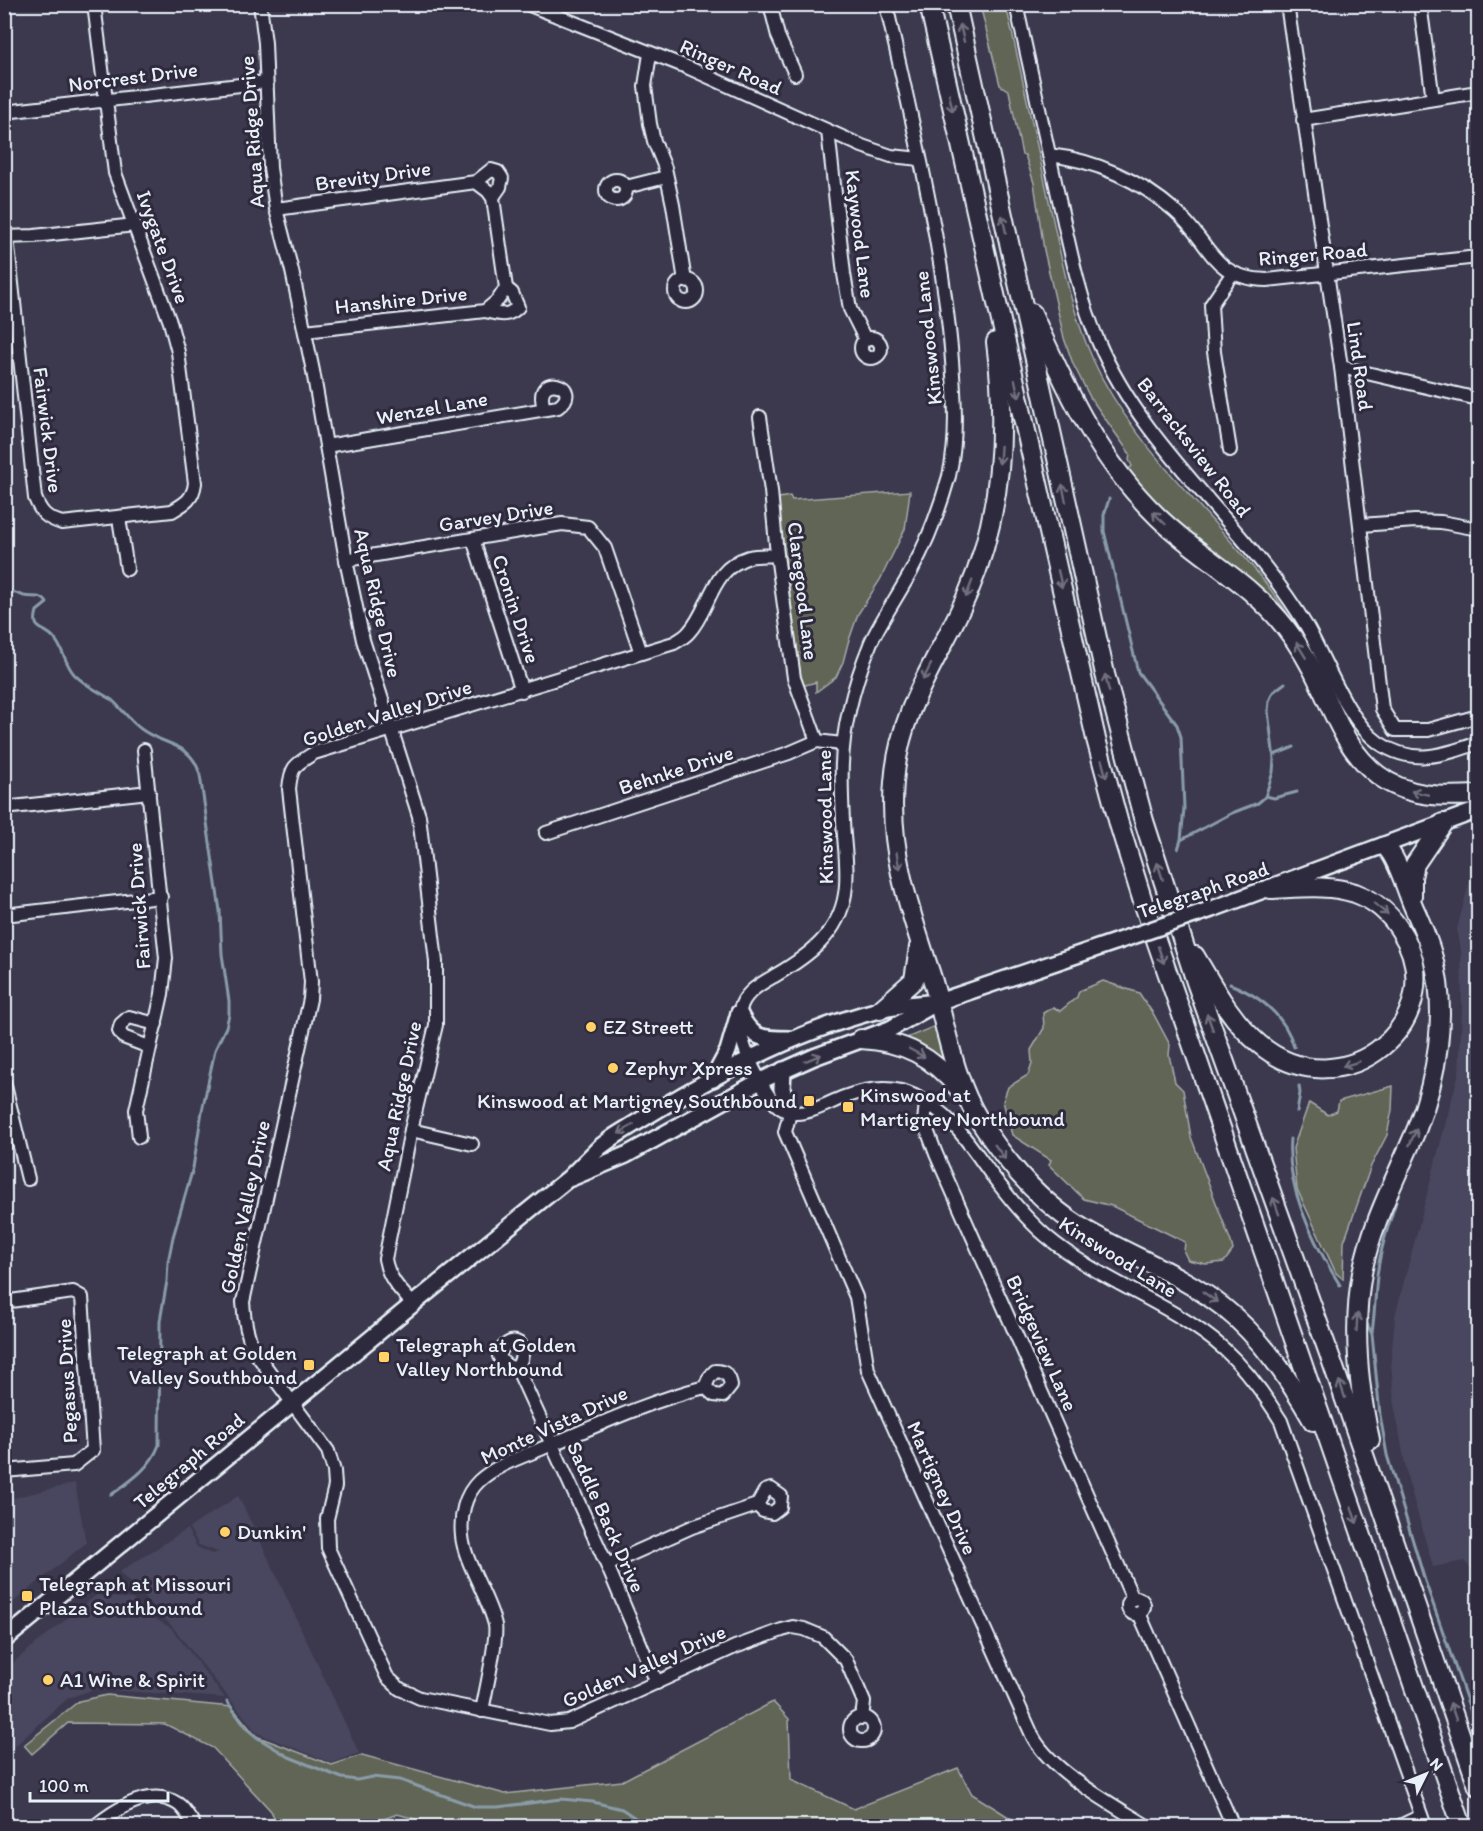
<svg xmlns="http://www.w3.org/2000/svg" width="1483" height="1831" viewBox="0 0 1483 1831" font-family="Itim,sans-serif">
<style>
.built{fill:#48465e}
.green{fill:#616557;stroke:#a4aba8;stroke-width:1.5}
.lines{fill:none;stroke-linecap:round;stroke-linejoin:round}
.stream{stroke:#8a9ca9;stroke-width:3}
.minor-casing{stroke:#e8f1f8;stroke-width:16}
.major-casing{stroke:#e8f1f8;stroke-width:20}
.highway-casing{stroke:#e8f1f8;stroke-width:22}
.minor{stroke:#2f2a3d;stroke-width:12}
.major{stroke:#2f2a3d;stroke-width:15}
.highway{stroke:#2f2a3d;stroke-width:18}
.major-bridge-casing{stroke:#e8f1f8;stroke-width:20;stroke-linecap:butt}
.major-bridge{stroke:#2f2a3d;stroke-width:15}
.oneway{stroke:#70707e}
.poi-dot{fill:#ffd166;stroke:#2f2a3d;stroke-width:2}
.labels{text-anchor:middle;stroke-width:6;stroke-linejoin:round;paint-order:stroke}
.street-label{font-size:21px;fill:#e8f1f8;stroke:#2f2a3d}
.poi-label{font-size:21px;fill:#e8f1f8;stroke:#2f2a3d;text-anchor:start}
</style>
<rect width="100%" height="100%" fill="#3c394f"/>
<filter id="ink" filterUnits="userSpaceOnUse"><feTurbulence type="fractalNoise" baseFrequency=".0167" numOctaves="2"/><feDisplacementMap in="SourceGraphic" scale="12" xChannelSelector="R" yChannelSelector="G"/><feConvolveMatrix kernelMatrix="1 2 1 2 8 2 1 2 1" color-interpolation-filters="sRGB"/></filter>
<g filter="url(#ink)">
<g class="built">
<path d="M 1478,842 L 1478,1576 L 1464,1561 L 1433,1567 L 1408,1480 L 1394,1404 L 1391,1360 L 1395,1316 L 1459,1072 L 1462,1008 L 1461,950 L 1457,929 L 1477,853 L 1475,844 Z"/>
<path d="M 75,1483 L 86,1543 L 5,1609 L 5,1500 Z"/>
<path d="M 238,1496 L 256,1532 L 359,1753 L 332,1763 L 257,1733 L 172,1626 L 119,1572 L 187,1529 L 197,1547 L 212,1554 L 218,1552 L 199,1545 L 189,1528 Z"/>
<path d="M 96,1595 L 132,1599 L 152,1617 L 171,1628 L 225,1698 L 95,1689 L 68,1698 L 5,1755 L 5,1669 Z"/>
</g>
<g class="green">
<path d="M 980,5 L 1006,5 C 1019,65 1033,126 1046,187 C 1060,251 1071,320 1102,378 C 1154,475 1248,542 1302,637 L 1155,502 L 1127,471 L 1132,466 L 1129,460 L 1130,454 L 1090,397 L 1073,364 L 1064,338 L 1044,250 L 1034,183 L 1025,155 L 1022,155 L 1009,91 L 1000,85 Z"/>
<path d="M 910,491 L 905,529 L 880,580 L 858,614 L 848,643 L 843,662 L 836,677 L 816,692 L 816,682 L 802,686 L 778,504 L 779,498 L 790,496 L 792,500 Z"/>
<path d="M 1103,981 L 1139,993 L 1154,1015 L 1170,1045 L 1169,1055 L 1175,1082 L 1183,1090 L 1191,1137 L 1231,1242 L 1233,1250 L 1224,1262 L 1206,1264 L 1188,1260 L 1184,1252 L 1185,1242 L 1112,1206 L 1084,1199 L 1049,1165 L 1051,1160 L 1012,1135 L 1003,1101 L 1008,1087 L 1028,1075 L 1032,1063 L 1031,1050 L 1044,1028 L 1043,1013 L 1053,1007 L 1060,1011 L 1077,997 L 1079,991 Z"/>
<path d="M 935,1026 L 937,1027 L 948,1064 L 904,1039 Z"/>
<path d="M 1393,1086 L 1392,1110 L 1387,1135 L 1371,1166 L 1344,1242 L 1343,1279 L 1336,1273 L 1297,1189 L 1293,1148 L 1309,1103 L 1328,1115 L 1337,1111 L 1339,1101 Z"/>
<path d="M 107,1695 L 232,1707 L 256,1736 L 332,1765 L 362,1755 L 505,1794 L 622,1781 L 773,1702 L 789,1719 L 791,1780 L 854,1809 L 958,1768 L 972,1794 L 1023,1826 L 442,1826 L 397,1814 L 366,1826 L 278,1826 L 271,1811 L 213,1748 L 165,1724 L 68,1723 L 32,1754 L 24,1745 L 79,1701 Z"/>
</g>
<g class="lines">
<g class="stream">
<path d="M 1109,499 L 1104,515 L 1104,531 L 1138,672 L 1177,725 L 1181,737 L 1184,808 L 1181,840"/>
<path d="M 4,589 C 11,591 18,594 24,596 C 34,598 42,594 47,603 L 37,611 C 31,632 44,626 54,638 C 63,648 65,664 74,674 C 85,686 99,691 112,700 C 122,709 130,721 141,729 C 165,747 191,741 200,775 L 220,911 L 222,954 L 229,1001 L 229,1015 L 226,1027 L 215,1050 L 202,1111 L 193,1168 L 173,1237 L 168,1262 L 167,1281 L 160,1321 L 159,1445 C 150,1469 130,1481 111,1495"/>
<path d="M 1274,755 L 1294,747"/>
<path d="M 1266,796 L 1274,798 L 1297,792"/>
<path d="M 1178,849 L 1181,840 L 1232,813 L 1258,803 L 1265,797 L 1273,772 L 1274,759 L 1268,711 L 1269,701 L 1273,692 L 1285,683"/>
<path d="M 1230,984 C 1260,996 1285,1015 1294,1047"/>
<path d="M 1297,1112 L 1300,1093 L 1299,1086"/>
<path d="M 1290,1139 C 1286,1189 1314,1244 1340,1285"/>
<path d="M 1366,1322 L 1372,1334 L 1380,1415 L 1387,1455 L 1425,1581 L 1478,1732"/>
<path d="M 1372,1332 C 1375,1313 1375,1295 1377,1276 C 1380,1250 1388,1226 1396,1202"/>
<path d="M 227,1701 L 246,1728 L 258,1738 L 289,1757 L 342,1778 L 357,1780 L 372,1777 L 400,1780 L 476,1807 L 498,1807 L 561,1799 L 593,1802 L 622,1809 L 647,1826"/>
<path d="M 953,1826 C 969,1819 985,1815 1000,1826"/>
</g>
<g class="minor-casing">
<g id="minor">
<path d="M 260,4 L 265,43 L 270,168 L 276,209 L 292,271 L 313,371 L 346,560 L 363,640 L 419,816 L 436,962 L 436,1025 L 411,1130 L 385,1259 C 388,1278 400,1290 413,1304"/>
<path d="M 527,4 L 689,68 L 862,146 L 891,156 L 920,159"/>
<path d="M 770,4 L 778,36 L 795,74"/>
<path d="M 886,4 C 911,118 940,231 951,348 C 954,389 959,434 949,476 C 940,508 928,540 912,570 C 899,594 883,617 871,642 C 862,664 854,688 849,711 C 840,748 841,784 843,821 C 844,845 849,870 845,894 C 839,934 808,956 776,975 C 764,982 748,990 742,1004 C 731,1027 753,1070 765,1090 C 788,1129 813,1109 844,1097 C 866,1089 893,1085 915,1096 C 950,1112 970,1145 991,1174 C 1008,1196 1025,1218 1046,1236 C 1100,1282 1171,1302 1224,1349 C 1247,1370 1265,1395 1281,1421 L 1425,1826"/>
<path d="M 1016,4 C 1030,68 1044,131 1058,195 C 1069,244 1078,294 1098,341 C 1145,452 1247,525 1307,627 C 1327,662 1347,721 1379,743 C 1413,766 1444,755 1478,743"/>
<path d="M 1287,4 L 1341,367 L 1382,709 L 1395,730 L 1428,730 L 1478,716"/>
<path d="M 1420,4 L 1433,99"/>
<path d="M 650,54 L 645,86 L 650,124 L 654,141 L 665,168 L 673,205 L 685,281"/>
<path d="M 4,112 L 266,82"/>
<path d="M 1303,120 L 1478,92"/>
<path d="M 828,131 L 844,274 L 850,309 L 865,339"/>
<path d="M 1049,155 C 1095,160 1141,181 1175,211 C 1211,242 1211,279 1267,280 L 1478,257"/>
<circle cx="616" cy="190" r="10"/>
<path d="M 476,182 L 491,170 L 498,172 L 502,178 L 500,187 L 493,197"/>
<path d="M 626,187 L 666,177"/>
<path d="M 276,209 L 476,182 L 488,191 L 493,198 L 506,288 L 498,300 L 485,311 L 305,331"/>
<path d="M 4,237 L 34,236 L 135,225"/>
<path d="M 7,237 L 35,498 C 41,513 46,518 62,523 L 172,511 C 186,503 193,499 195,483 L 178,352 L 170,322 L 115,173 L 94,4"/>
<circle cx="686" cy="291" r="11"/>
<path d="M 485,311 C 499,314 507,318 518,307 L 512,293 L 506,288"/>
<circle cx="871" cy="348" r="10"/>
<path d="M 1341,367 L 1478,399"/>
<path d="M 760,417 L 771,491 L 777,555 L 794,678 L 817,741"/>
<path d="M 326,446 L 558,407 C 587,386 531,369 544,408"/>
<path d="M 1230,450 L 1214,352 L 1211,305 L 1232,274"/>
<path d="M 119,518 L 127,569"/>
<path d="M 1361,525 L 1415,521 L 1441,522 L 1478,529"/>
<path d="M 473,539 L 522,691"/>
<path d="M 777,555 C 768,556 758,555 749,557 C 710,569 711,608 689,632 C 685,637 679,640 674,643 L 314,753 C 295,765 291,766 289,789 L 311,982 L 310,999 L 243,1302 C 244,1320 247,1335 254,1351 L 328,1451 L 334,1471 L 335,1486 L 327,1519 L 328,1548 L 387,1677 L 400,1689 L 420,1698 L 550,1724 L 569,1722 L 735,1647 L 782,1630 L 793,1627 L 804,1629 L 823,1637 L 846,1660 L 864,1702 L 862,1718"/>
<path d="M 346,560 L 562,524 L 588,527 L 605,548 L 641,653"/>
<path d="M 4,808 L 149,792"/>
<path d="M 546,833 L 789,753 L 817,741 L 842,744"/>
<path d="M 4,915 L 161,897"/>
<path d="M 149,1047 L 123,1037 L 119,1031 L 121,1024 L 129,1017 L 156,1024"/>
<path d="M 4,1082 L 28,1179"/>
<path d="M 926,1102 L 924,1122 L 936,1154 L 1133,1599"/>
<path d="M 790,1113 L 785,1132 L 856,1297 L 868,1370 L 1033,1737 C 1052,1772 1112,1804 1147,1826"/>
<path d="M 411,1130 L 472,1144"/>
<path d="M 139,1137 L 136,1110 L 162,994 L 166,958 L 144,750"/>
<path d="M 4,1302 L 73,1292 L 82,1297 L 93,1450 L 74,1465 L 4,1471"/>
<path d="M 517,1368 C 508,1368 503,1364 499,1356 C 505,1333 534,1338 517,1368 L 607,1565 L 657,1683"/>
<path d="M 607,1565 L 692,1527 L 757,1505 L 765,1491 L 771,1489 L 781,1496 L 780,1507 L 772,1513 L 763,1511 L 757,1505"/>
<circle cx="1136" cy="1606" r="8"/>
<path d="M 1139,1613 L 1233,1826"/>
<path d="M 482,1711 C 485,1694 498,1638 495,1625 C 489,1598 464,1561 462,1536 C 460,1517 464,1495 479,1481 C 497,1464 525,1456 548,1446 C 600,1424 650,1401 705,1387 L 709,1378 L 715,1371 C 725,1371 730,1376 731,1386 L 723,1396 L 714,1395 L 705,1387"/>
<circle cx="862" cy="1729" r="12"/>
<path d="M 95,1826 C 116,1809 150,1786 178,1804 C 184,1808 189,1817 193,1823"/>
<path d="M 1400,1826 L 1421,1816"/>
</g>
</g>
<g class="major-casing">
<g id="major">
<path d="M 1215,908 L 1478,810"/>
<path d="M 739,1013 C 752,1039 761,1039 789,1039"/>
<path d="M 783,1070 L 782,1089 L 790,1113"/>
<path d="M 713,1079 L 728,1051 L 739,1013"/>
<path d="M 571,1178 L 626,1155 L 760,1081 L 814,1057 L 890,1029 L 938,1002 L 1118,941"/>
<path d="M 4,1640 L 413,1304 L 569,1178 L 600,1147 L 615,1136 C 696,1085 785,1034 879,1010 C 898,1005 919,1004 938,1002"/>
</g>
</g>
<g class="highway-casing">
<g id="highway">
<path d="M 929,4 L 1096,739 L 1119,824 L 1144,905 L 1462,1826"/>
<path d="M 956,4 L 1105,674 L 1144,821 L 1196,982 L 1332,1362 L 1478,1786"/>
<path d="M 1032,313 C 1067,390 1096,457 1158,517 C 1198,556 1250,582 1285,627 C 1300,646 1312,667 1322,689 C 1337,721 1349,753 1378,775 C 1408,798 1443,797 1478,795"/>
<path d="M 996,342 C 1007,427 1002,514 968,593 C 939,660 900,705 894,782 C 888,850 910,911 931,975 C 946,1023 952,1076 979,1120 C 1005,1161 1037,1199 1079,1226 C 1126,1255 1179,1272 1223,1307 C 1262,1338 1289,1379 1313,1421"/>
<path d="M 1412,896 L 1412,877 L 1415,864 L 1443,823"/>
<path d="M 1195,956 C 1214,988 1231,1020 1259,1044 C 1344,1115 1457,1017 1400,930 C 1390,914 1374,900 1355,893 C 1328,884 1298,888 1270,889"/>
<path d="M 880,1010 L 914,980 L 919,947"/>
<path d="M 861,1039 C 906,1042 931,1056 960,1090"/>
<path d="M 1370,1440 C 1358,1385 1352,1329 1362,1273 C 1372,1221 1397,1177 1417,1128 C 1437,1078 1448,1012 1433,958 C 1429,941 1421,924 1414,908 C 1406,890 1398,858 1385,846"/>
</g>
</g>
<use href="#minor" class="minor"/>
<use href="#major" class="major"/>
<use href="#highway" class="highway"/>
<g class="major-bridge-casing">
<path id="major-bridge" d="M 1118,941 L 1215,908"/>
</g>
<use href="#major-bridge" class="major-bridge"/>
</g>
<defs><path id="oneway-shaft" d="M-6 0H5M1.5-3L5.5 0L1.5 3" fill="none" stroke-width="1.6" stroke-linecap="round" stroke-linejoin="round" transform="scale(1.5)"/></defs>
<g class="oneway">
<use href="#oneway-shaft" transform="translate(962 33) rotate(-103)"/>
<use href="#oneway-shaft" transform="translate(951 103) rotate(77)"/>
<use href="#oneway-shaft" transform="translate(1004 224) rotate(-103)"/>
<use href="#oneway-shaft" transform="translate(1017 389) rotate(77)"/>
<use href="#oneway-shaft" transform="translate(1000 455) rotate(94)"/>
<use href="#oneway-shaft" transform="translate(1064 493) rotate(-102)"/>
<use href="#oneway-shaft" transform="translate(1159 518) rotate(-136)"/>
<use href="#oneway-shaft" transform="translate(1060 579) rotate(77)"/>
<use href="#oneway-shaft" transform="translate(969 589) rotate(111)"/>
<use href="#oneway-shaft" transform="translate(1301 650) rotate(-122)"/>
<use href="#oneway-shaft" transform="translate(927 672) rotate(117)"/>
<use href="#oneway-shaft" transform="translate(1107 683) rotate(-104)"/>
<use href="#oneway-shaft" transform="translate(1104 769) rotate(75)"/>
<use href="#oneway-shaft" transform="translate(1420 793) rotate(-168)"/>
<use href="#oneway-shaft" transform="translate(898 861) rotate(80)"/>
<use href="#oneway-shaft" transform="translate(1160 871) rotate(-108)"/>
<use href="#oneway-shaft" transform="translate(1381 909) rotate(39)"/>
<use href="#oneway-shaft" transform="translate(1161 955) rotate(71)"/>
<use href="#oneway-shaft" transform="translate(1210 1022) rotate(-109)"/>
<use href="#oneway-shaft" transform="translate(917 1053) rotate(28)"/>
<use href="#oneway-shaft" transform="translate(813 1058) rotate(-22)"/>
<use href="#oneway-shaft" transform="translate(1351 1064) rotate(163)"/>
<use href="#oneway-shaft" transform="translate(626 1129) rotate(148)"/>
<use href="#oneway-shaft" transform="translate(1413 1137) rotate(-66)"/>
<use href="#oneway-shaft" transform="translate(1000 1152) rotate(54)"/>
<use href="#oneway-shaft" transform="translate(1276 1206) rotate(-110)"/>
<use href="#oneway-shaft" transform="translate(1210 1297) rotate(35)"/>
<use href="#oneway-shaft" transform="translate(1357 1322) rotate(-87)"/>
<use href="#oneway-shaft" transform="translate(1342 1389) rotate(-109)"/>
<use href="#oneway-shaft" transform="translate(1354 1515) rotate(71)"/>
<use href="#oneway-shaft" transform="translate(1453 1711) rotate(-109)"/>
</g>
</g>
<g class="poi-dot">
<circle cx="591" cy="1027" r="6"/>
<circle cx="613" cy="1068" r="6"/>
<rect x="803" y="1095" width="12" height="12" rx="3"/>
<rect x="842" y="1101" width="12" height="12" rx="3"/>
<rect x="378" y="1351" width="12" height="12" rx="3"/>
<rect x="303" y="1359" width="12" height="12" rx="3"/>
<circle cx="225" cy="1532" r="6"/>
<rect x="21" y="1590" width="12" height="12" rx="3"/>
<circle cx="48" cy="1680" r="6"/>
</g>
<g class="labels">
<g class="street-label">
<text transform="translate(731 67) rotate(24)" y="7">Ringer Road</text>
<text transform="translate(133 77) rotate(-7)" y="7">Norcrest Drive</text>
<text transform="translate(252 132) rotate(-94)" y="7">Aqua Ridge Drive</text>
<text transform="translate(373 176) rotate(-8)" y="7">Brevity Drive</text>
<text transform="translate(860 234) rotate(83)" y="7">Kaywood Lane</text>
<text transform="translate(163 247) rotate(70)" y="7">Ivygate Drive</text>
<text transform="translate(1313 254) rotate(-5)" y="7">Ringer Road</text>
<text transform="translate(401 300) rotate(-6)" y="7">Hanshire Drive</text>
<text transform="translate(928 338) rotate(-96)" y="7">Kinswood Lane</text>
<text transform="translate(1360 366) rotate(82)" y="7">Lind Road</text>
<text transform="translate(432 408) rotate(-10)" y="7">Wenzel Lane</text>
<text transform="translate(48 430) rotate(83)" y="7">Fairwick Drive</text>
<text transform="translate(1194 447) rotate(52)" y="7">Barracksview Road</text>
<text transform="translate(496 516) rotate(-9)" y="7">Garvey Drive</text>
<text transform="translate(803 591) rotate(83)" y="7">Claregood Lane</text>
<text transform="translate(378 603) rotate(77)" y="7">Aqua Ridge Drive</text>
<text transform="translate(516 609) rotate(72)" y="7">Cronin Drive</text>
<text transform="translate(387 713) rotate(-18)" y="7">Golden Valley Drive</text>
<text transform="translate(676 770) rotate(-18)" y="7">Behnke Drive</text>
<text transform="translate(825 817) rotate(-91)" y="7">Kinswood Lane</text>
<text transform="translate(1203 890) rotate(-19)" y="7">Telegraph Road</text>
<text transform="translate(139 906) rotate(-94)" y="7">Fairwick Drive</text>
<text transform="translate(399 1096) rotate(-78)" y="7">Aqua Ridge Drive</text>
<text transform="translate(245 1207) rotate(-78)" y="7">Golden Valley Drive</text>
<text transform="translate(1118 1257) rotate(32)" y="7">Kinswood Lane</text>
<text transform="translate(1042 1343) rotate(66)" y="7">Bridgeview Lane</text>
<text transform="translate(67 1381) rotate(-93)" y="7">Pegasus Drive</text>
<text transform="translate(554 1425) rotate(-25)" y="7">Monte Vista Drive</text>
<text transform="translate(189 1461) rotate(-40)" y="7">Telegraph Road</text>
<text transform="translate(942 1488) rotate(66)" y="7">Martigney Drive</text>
<text transform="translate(606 1517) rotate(66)" y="7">Saddle Back Drive</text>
<text transform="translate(644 1666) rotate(-24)" y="7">Golden Valley Drive</text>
</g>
<g class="poi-label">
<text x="603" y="1034">EZ Streett</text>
<text x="625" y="1075">Zephyr Xpress</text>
<text x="860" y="1102">Kinswood at<tspan x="860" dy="24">Martigney Northbound</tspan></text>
<text x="797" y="1108" text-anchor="end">Kinswood at Martigney Southbound</text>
<text x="396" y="1352">Telegraph at Golden<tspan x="396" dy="24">Valley Northbound</tspan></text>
<text x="297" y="1360" text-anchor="end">Telegraph at Golden<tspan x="297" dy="24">Valley Southbound</tspan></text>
<text x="237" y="1539">Dunkin'</text>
<text x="39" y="1591">Telegraph at Missouri<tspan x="39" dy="24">Plaza Southbound</tspan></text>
<text x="60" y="1687">A1 Wine &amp; Spirit</text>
</g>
</g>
<rect width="1483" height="1831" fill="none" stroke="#2f2a3d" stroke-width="24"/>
<rect x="12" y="12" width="1459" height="1807" fill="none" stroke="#e8f1f8" stroke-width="2" filter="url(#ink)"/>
<g transform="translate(1426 1774) rotate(47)" stroke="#2f2a3d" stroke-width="4.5" paint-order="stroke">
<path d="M0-4.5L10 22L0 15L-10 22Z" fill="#e8f1f8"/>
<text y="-9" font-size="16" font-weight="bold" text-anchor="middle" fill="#e8f1f8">N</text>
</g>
<path d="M30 1792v9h138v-9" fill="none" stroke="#e8f1f8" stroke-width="3"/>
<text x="39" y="1792" font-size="18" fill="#e8f1f8" stroke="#2f2a3d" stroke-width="4.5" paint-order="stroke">100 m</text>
</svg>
